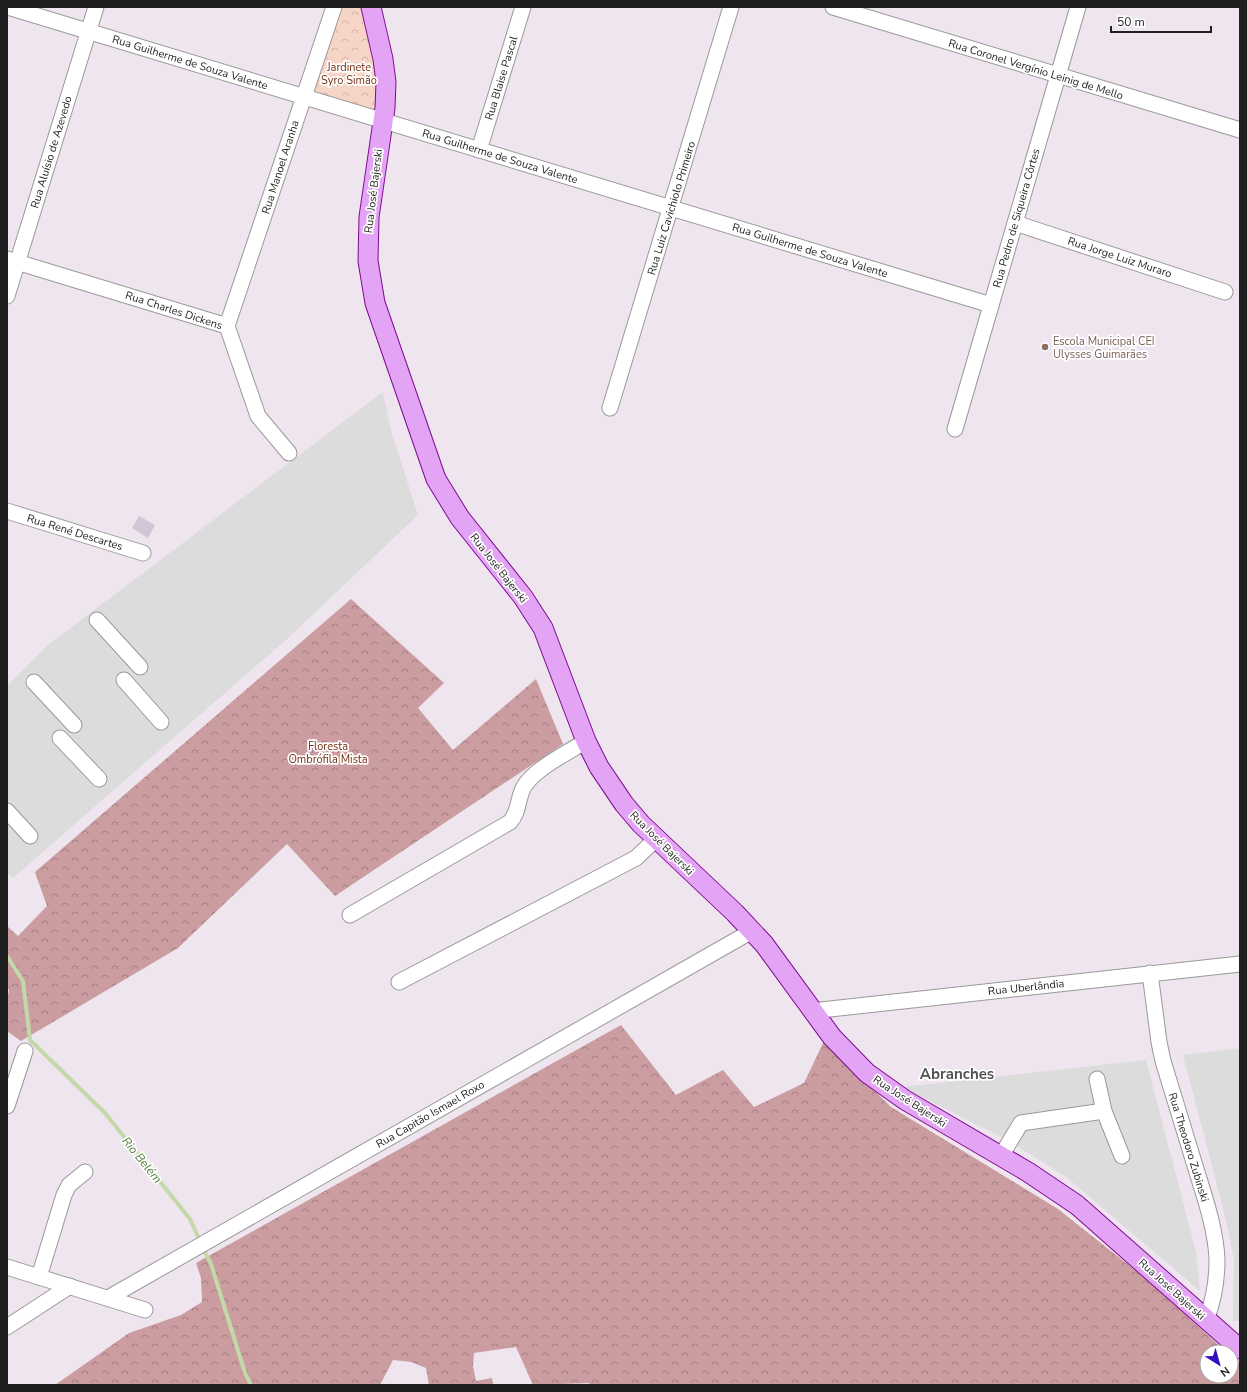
<svg xmlns="http://www.w3.org/2000/svg" width="1247" height="1392" viewBox="0 0 1247 1392" font-family="'Nunito Sans',sans-serif">
<style>
.residential{fill:#dcdcdd}
.forest{fill:url(#forest-crowns)}
.park{fill:url(#park-crowns)}
.lines{fill:none;stroke-linecap:round;stroke-linejoin:round}
.stream{stroke:#c4d9a9;stroke-width:4}
.building{fill:#d0c6d5}
.minor-casing{stroke:#999;stroke-width:17}
.major-casing{stroke:#7f0b8f;stroke-width:21}
.minor{stroke:#fff;stroke-width:15}
.major{stroke:#e4a4f5;stroke-width:19}
.education-dot{fill:#8d6e63;stroke:#fff;stroke-width:1.5}
.labels{text-anchor:middle;stroke-width:3.5;stroke-linejoin:round;paint-order:stroke}
.street-label{font-size:11px;fill:#1f1f1f;stroke:#fff}
.park-label{font-size:11px;fill:#763113;stroke:#fff}
.education-label{font-size:11px;fill:#785e54;stroke:#fff;text-anchor:start}
.water-label{font-size:12px;font-style:italic;fill:#548241;stroke:#fff}
.district-label{font-size:15px;font-weight:bold;fill:#525252;stroke:#fff}
</style>
<defs>
<pattern id="forest-crowns" width="20" height="18" patternUnits="userSpaceOnUse"><rect width="20" height="18" fill="#cb9da1"/><path d="M2 6a3 3 0 1 1 6 0M12 15a3 3 0 1 1 6 0" fill="none" stroke="#a47f83"/></pattern>
<pattern id="park-crowns" width="20" height="18" patternUnits="userSpaceOnUse"><rect width="20" height="18" fill="#f6d4c6"/><path d="M2 6a3 3 0 1 1 6 0M12 15a3 3 0 1 1 6 0" fill="none" stroke="#d2b6aa"/></pattern>
</defs>
<rect width="100%" height="100%" fill="#eee5ef"/>
<g class="residential">
<path d="M 383,392 L 391,431 L 418,515 L 287,639 L 13,878 L 7,874 L 7,686 L 49,644 Z"/>
<path d="M 1240,1048 L 1240,1321 L 1233,1321 L 1234,1260 L 1225,1216 L 1183,1055 Z"/>
<path d="M 1146,1060 L 1196,1252 L 1200,1291 L 1066,1177 L 1009,1141 L 902,1087 Z"/>
</g>
<g class="forest">
<path d="M 351,599 L 444,683 L 418,708 L 453,750 L 536,679 L 563,744 L 335,896 L 287,844 L 178,948 L 21,1041 L 7,1031 L 7,1001 L 9,990 L 7,987 L 7,926 L 18,936 L 47,906 L 35,872 Z"/>
<path d="M 621,1025 L 676,1095 L 723,1070 L 754,1107 L 804,1083 L 824,1041 L 891,1107 L 1058,1209 L 1155,1286 L 1226,1352 L 1207,1352 L 1207,1376 L 1231,1376 L 1231,1356 L 1240,1365 L 1240,1385 L 1020,1385 L 1018,1383 L 1016,1385 L 590,1385 L 589,1383 L 533,1385 L 516,1347 L 474,1353 L 473,1366 L 476,1381 L 492,1378 L 493,1385 L 429,1385 L 426,1368 L 411,1362 L 393,1360 L 380,1385 L 55,1385 L 129,1333 L 181,1315 L 202,1302 L 201,1278 L 196,1263 Z"/>
</g>
<path class="park" d="M 340,7 L 364,7 L 377,62 L 378,114 L 311,93 Z"/>
<g class="lines">
<g class="stream">
<path d="M 7,956 L 23,981 L 30,1040 L 105,1113 L 190,1219 L 200,1241"/>
<path d="M 203,1248 L 211,1264 L 245,1373 L 251,1385"/>
</g>
</g>
<path class="building" d="M 139,516 L 155,525 L 148,538 L 132,528 Z"/>
<g class="lines">
<g class="minor-casing">
<g id="minor">
<path d="M 8,7 L 991,305"/>
<path d="M 833,7 L 1240,130"/>
<path d="M 479,150 L 523,7"/>
<path d="M 1015,223 L 1225,292"/>
<path d="M 7,259 L 227,326 L 258,416 L 289,453"/>
<path d="M 7,296 L 96,7"/>
<path d="M 227,326 L 334,7"/>
<path d="M 610,408 L 731,7"/>
<path d="M 955,429 L 1078,7"/>
<path d="M 7,511 L 143,553"/>
<path d="M 97,620 L 140,667"/>
<path d="M 124,680 L 161,722"/>
<path d="M 34,682 L 74,725"/>
<path d="M 60,738 L 99,779"/>
<path d="M 7,811 L 30,836"/>
<path d="M 350,915 L 510,822 C 520,811 517,797 525,785 C 536,768 569,752 586,741"/>
<path d="M 1150,973 L 1159,1042 L 1163,1061 C 1174,1097 1185,1133 1196,1169 C 1205,1198 1216,1230 1217,1260 C 1217,1281 1214,1300 1206,1320"/>
<path d="M 399,982 L 636,858 L 656,839"/>
<path d="M 812,1011 L 1240,964"/>
<path d="M 1097,1079 L 1104,1111 L 1122,1156"/>
<path d="M 7,1106 L 25,1051"/>
<path d="M 1001,1156 L 1021,1123 L 1104,1111"/>
<path d="M 7,1267 L 145,1310"/>
<path d="M 39,1277 L 64,1195 L 69,1185 L 85,1172"/>
<path d="M 108,1298 L 752,931"/>
<path d="M 7,1327 L 70,1286"/>
</g>
</g>
<g class="major-casing">
<path id="major" d="M 371,7 L 383,59 L 386,82 L 385,108 L 369,217 L 368,261 L 375,303 L 436,479 L 460,518 L 523,597 L 543,628 L 586,741 L 599,767 L 624,804 L 641,824 L 735,913 L 764,944 L 832,1037 L 867,1073 L 905,1100 L 1028,1172 L 1077,1205 L 1240,1349"/>
</g>
<use href="#minor" class="minor"/>
<use href="#major" class="major"/>
</g>
<circle class="education-dot" cx="1045" cy="347" r="4"/>
<g class="labels">
<g class="street-label">
<text transform="translate(190 62) rotate(17)" y="4">Rua Guilherme de Souza Valente</text>
<text transform="translate(1036 69) rotate(17)" y="4">Rua Coronel Vergínio Leinig de Mello</text>
<text transform="translate(501 78) rotate(-73)" y="4">Rua Blaise Pascal</text>
<text transform="translate(51 152) rotate(-73)" y="4">Rua Aluísio de Azevedo</text>
<text transform="translate(500 156) rotate(17)" y="4">Rua Guilherme de Souza Valente</text>
<text transform="translate(280 167) rotate(-72)" y="4">Rua Manoel Aranha</text>
<text transform="translate(373 191) rotate(-83)" y="4">Rua José Bajerski</text>
<text transform="translate(671 208) rotate(-73)" y="4">Rua Luiz Cavichiolo Primeiro</text>
<text transform="translate(1016 218) rotate(-74)" y="4">Rua Pedro de Siqueira Côrtes</text>
<text transform="translate(810 250) rotate(17)" y="4">Rua Guilherme de Souza Valente</text>
<text transform="translate(1120 257) rotate(18)" y="4">Rua Jorge Luiz Muraro</text>
<text transform="translate(174 310) rotate(18)" y="4">Rua Charles Dickens</text>
<text transform="translate(75 532) rotate(17)" y="4">Rua René Descartes</text>
<text transform="translate(499 568) rotate(52)" y="4">Rua José Bajerski</text>
<text transform="translate(662 843) rotate(45)" y="4">Rua José Bajerski</text>
<text transform="translate(1026 987) rotate(-6)" y="4">Rua Uberlândia</text>
<text transform="translate(910 1101) rotate(33)" y="4">Rua José Bajerski</text>
<text transform="translate(430 1114) rotate(-30)" y="4">Rua Capitão Ismael Roxo</text>
<text transform="translate(1189 1147) rotate(73)" y="4">Rua Theodoro Zubinski</text>
<text transform="translate(1172 1289) rotate(42)" y="4">Rua José Bajerski</text>
</g>
<g class="park-label">
<text x="349" y="71">Jardinete<tspan x="349" dy="13">Syro Simão</tspan></text>
<text x="328" y="750">Floresta<tspan x="328" dy="13">Ombrófila Mista</tspan></text>
</g>
<g class="education-label">
<text x="1053" y="345">Escola Municipal CEI<tspan x="1053" dy="13">Ulysses Guimarães</tspan></text>
</g>
<g class="water-label">
<text transform="translate(142 1160) rotate(51)" y="4">Rio Belém</text>
</g>
<g class="district-label">
<text x="957" y="1079">Abranches</text>
</g>
</g>
<rect width="1247" height="1392" fill="none" stroke="#1f1f1f" stroke-width="16"/>
<g transform="translate(1219 1364) rotate(143)"><circle r="19" fill="#ffffff" stroke="#a5a5a5"/>
<path d="M0-3L7 15L0 10L-7 15Z" fill="#340ebf"/>
<text y="-6" font-size="11" font-weight="bold" text-anchor="middle" fill="#1f1f1f">N</text>
</g>
<path d="M1111 26v6h100v-6" fill="none" stroke="#1f1f1f" stroke-width="2"/>
<text x="1117" y="26" font-size="12" fill="#1f1f1f" stroke="#ffffff" stroke-width="3" paint-order="stroke">50 m</text>
</svg>
